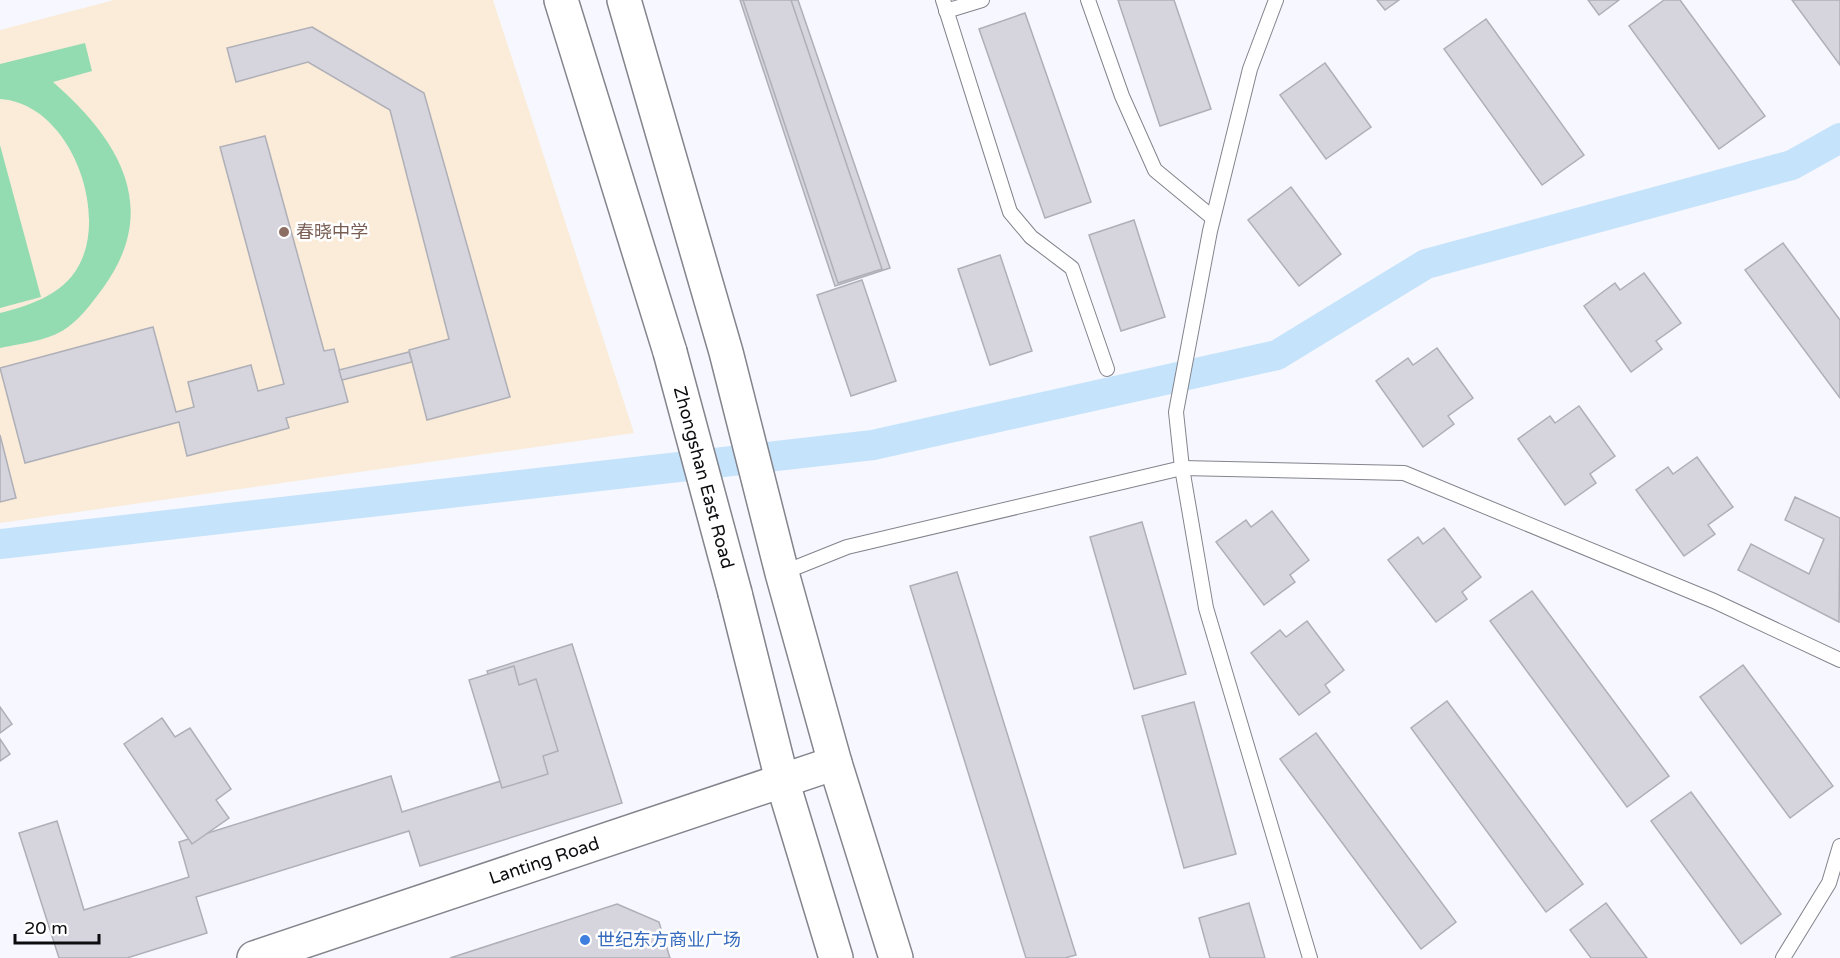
<svg xmlns="http://www.w3.org/2000/svg" width="1840" height="958" viewBox="0 0 1840 958" font-family="'Varela Round','Noto Sans SC',sans-serif">
<style>
.education{fill:#faecd9}
.green{fill:#93dbb1}
.lines{fill:none;stroke-linecap:round;stroke-linejoin:round}
.canal{stroke:#c5e3fa;stroke-width:30}
.building{fill:#d6d5de;stroke:#afafb7;stroke-width:1.5}
.service-casing{stroke:#83848c;stroke-width:16}
.tertiary-casing{stroke:#83848c;stroke-width:36}
.primary-casing{stroke:#83848c;stroke-width:36}
.service{stroke:#fff;stroke-width:14}
.tertiary{stroke:#fff;stroke-width:33}
.primary{stroke:#fff;stroke-width:33}
.primary-bridge-casing{stroke:#83848c;stroke-width:36;stroke-linecap:butt}
.primary-bridge{stroke:#fff;stroke-width:33}
.education-dot{fill:#8d6e63;stroke:#fff;stroke-width:2}
.shop-dot{fill:#3f7fe0;stroke:#fff;stroke-width:2}
.labels{text-anchor:middle;stroke-width:5;stroke-linejoin:round;paint-order:stroke}
.education-label{font-size:18px;fill:#785e54;stroke:#fff;text-anchor:start}
.street-label{font-size:18px;fill:#0d0d10;stroke:#fff}
.shop-label{font-size:18px;fill:#366cbe;stroke:#fff;text-anchor:start}
</style>
<rect width="100%" height="100%" fill="#f6f7ff"/>
<path class="education" d="M 114,0 L 493,0 L 634,433 L 0,523 L 0,30 Z"/>
<g class="green">
<path d="M 85,43 L 92,71 L 53,82 C 118,139 162,207 103,288 C 91,304 79,321 62,331 C 45,341 19,344 0,348 L 0,313 C 32,305 68,293 82,259 C 106,203 67,103 0,99 L 0,64 Z"/>
<path d="M 0,145 L 41,297 L 0,308 Z"/>
</g>
<g class="lines">
<path class="canal" d="M 0,544 L 873,445 L 1277,355 L 1426,264 L 1792,165 L 1840,138"/>
</g>
<g class="building">
<path d="M 740,0 L 798,0 L 890,268 L 835,286 Z"/>
<path d="M 743,0 L 791,0 L 882,269 L 838,283 Z"/>
<path d="M 1118,0 L 1174,0 L 1211,109 L 1160,126 Z"/>
<path d="M 1377,0 L 1399,0 L 1385,10 Z"/>
<path d="M 1588,0 L 1619,0 L 1599,15 Z"/>
<path d="M 1664,0 L 1680,0 L 1765,116 L 1719,149 L 1629,26 Z"/>
<path d="M 1792,0 L 1840,0 L 1840,65 Z"/>
<path d="M 1025,13 L 1091,202 L 1045,218 L 979,29 Z"/>
<path d="M 1486,19 L 1584,155 L 1542,185 L 1444,49 Z"/>
<path d="M 312,27 L 424,93 L 510,397 L 427,420 L 409,350 L 449,339 L 390,110 L 308,62 L 236,82 L 227,48 Z"/>
<path d="M 1325,63 L 1371,127 L 1326,159 L 1280,95 Z"/>
<path d="M 265,136 L 324,351 L 334,349 L 348,402 L 286,418 L 289,428 L 187,456 L 179,422 L 25,463 L 0,368 L 153,327 L 176,412 L 194,407 L 188,382 L 251,365 L 258,391 L 284,384 L 220,147 Z"/>
<path d="M 1291,187 L 1341,254 L 1299,286 L 1248,220 Z"/>
<path d="M 1134,220 L 1165,317 L 1121,331 L 1089,235 Z"/>
<path d="M 1783,243 L 1840,320 L 1840,398 L 1745,270 Z"/>
<path d="M 1000,255 L 1032,351 L 990,365 L 958,269 Z"/>
<path d="M 1644,273 L 1681,323 L 1656,341 L 1662,349 L 1631,372 L 1584,306 L 1615,283 L 1620,290 Z"/>
<path d="M 862,280 L 896,381 L 851,396 L 817,295 Z"/>
<path d="M 1437,348 L 1473,398 L 1448,416 L 1454,424 L 1423,447 L 1376,381 L 1408,358 L 1413,365 Z"/>
<path d="M 409,352 L 412,362 L 342,380 L 339,370 Z"/>
<path d="M 1579,406 L 1615,456 L 1590,474 L 1596,483 L 1565,505 L 1518,439 L 1550,416 L 1555,423 Z"/>
<path d="M 0,435 L 16,498 L 0,502 Z"/>
<path d="M 1697,457 L 1733,507 L 1708,525 L 1715,534 L 1684,556 L 1636,490 L 1668,467 L 1673,474 Z"/>
<path d="M 1795,497 L 1840,518 L 1839,622 L 1738,570 L 1751,544 L 1809,574 L 1824,539 L 1785,520 Z"/>
<path d="M 1272,511 L 1309,560 L 1290,575 L 1295,582 L 1264,605 L 1216,542 L 1246,520 L 1251,527 Z"/>
<path d="M 1142,522 L 1186,674 L 1134,689 L 1090,537 Z"/>
<path d="M 1444,528 L 1481,577 L 1462,592 L 1467,599 L 1436,622 L 1388,560 L 1418,537 L 1423,544 Z"/>
<path d="M 957,572 L 1076,955 L 1065,958 L 1026,958 L 910,586 Z"/>
<path d="M 1532,591 L 1669,776 L 1627,807 L 1490,621 Z"/>
<path d="M 1307,621 L 1344,670 L 1325,685 L 1330,692 L 1299,715 L 1251,653 L 1280,630 L 1286,637 Z"/>
<path d="M 572,644 L 622,803 L 420,866 L 409,831 L 196,897 L 207,933 L 127,958 L 59,958 L 19,833 L 57,821 L 84,910 L 189,877 L 179,842 L 391,776 L 402,812 L 520,775 L 487,671 Z"/>
<path d="M 1743,665 L 1833,786 L 1790,818 L 1700,697 Z"/>
<path d="M 514,666 L 519,685 L 536,679 L 558,751 L 543,756 L 548,774 L 502,788 L 469,680 Z"/>
<path d="M 1447,701 L 1583,884 L 1546,912 L 1411,728 Z"/>
<path d="M 1194,702 L 1236,854 L 1184,868 L 1142,716 Z"/>
<path d="M 0,707 L 12,724 L 0,733 Z"/>
<path d="M 162,718 L 175,737 L 190,728 L 231,789 L 216,800 L 229,818 L 192,844 L 124,744 Z"/>
<path d="M 1316,733 L 1456,922 L 1421,949 L 1280,759 Z"/>
<path d="M 0,739 L 10,754 L 0,761 Z"/>
<path d="M 1691,792 L 1781,914 L 1741,944 L 1651,821 Z"/>
<path d="M 1249,903 L 1265,958 L 1210,958 L 1199,918 Z"/>
<path d="M 1606,903 L 1647,958 L 1591,958 L 1570,930 Z"/>
<path d="M 617,904 L 659,922 L 670,958 L 450,958 Z"/>
</g>
<g class="lines">
<g class="service-casing">
<g id="service">
<path d="M 943,0 L 1010,212 L 1031,237 L 1072,268 L 1107,369"/>
<path d="M 1088,0 L 1122,96 L 1155,170 L 1213,218"/>
<path d="M 1276,0 L 1250,69 L 1210,231 L 1176,412 L 1182,468 L 1206,608 L 1310,958"/>
<path d="M 946,11 L 982,0"/>
<path d="M 782,573 L 847,547 L 1182,468 L 1404,473 L 1714,601 L 1840,660"/>
<path d="M 1783,958 L 1829,883 L 1840,846"/>
</g>
</g>
<g class="tertiary-casing">
<g id="tertiary">
<path id="s1" d="M 254,958 L 835,763"/>
</g>
</g>
<g class="primary-casing">
<g id="primary">
<path d="M 561,0 L 670,352"/>
<path d="M 624,0 L 726,352 L 782,573 L 835,763 L 896,958"/>
<path d="M 735,593 L 782,780 L 836,958"/>
</g>
</g>
<use href="#service" class="service"/>
<use href="#tertiary" class="tertiary"/>
<use href="#primary" class="primary"/>
<g class="primary-bridge-casing">
<g id="primary-bridge">
<path id="s2" d="M 670,352 L 735,593"/>
</g>
</g>
<use href="#primary-bridge" class="primary-bridge"/>
</g>
<circle class="education-dot" cx="284" cy="232" r="6"/>
<circle class="shop-dot" cx="585" cy="940" r="6"/>
<g class="labels">
<g class="education-label">
<text x="296" y="238">春晓中学</text>
</g>
<g class="street-label">
<text dy="6" stroke="none"><textPath href="#s2" startOffset="130">Zhongshan East Road</textPath></text>
<text dy="6" stroke="none"><textPath href="#s1" startOffset="306">Lanting Road</textPath></text>
</g>
<g class="shop-label">
<text x="597" y="946">世纪东方商业广场</text>
</g>
</g>
<path d="M15 934v9h84v-9" fill="none" stroke="#0d0d10" stroke-width="3"/>
<text x="24" y="934" font-size="18" fill="#0d0d10" stroke="#ffffff" stroke-width="4.5" paint-order="stroke">20 m</text>
</svg>
